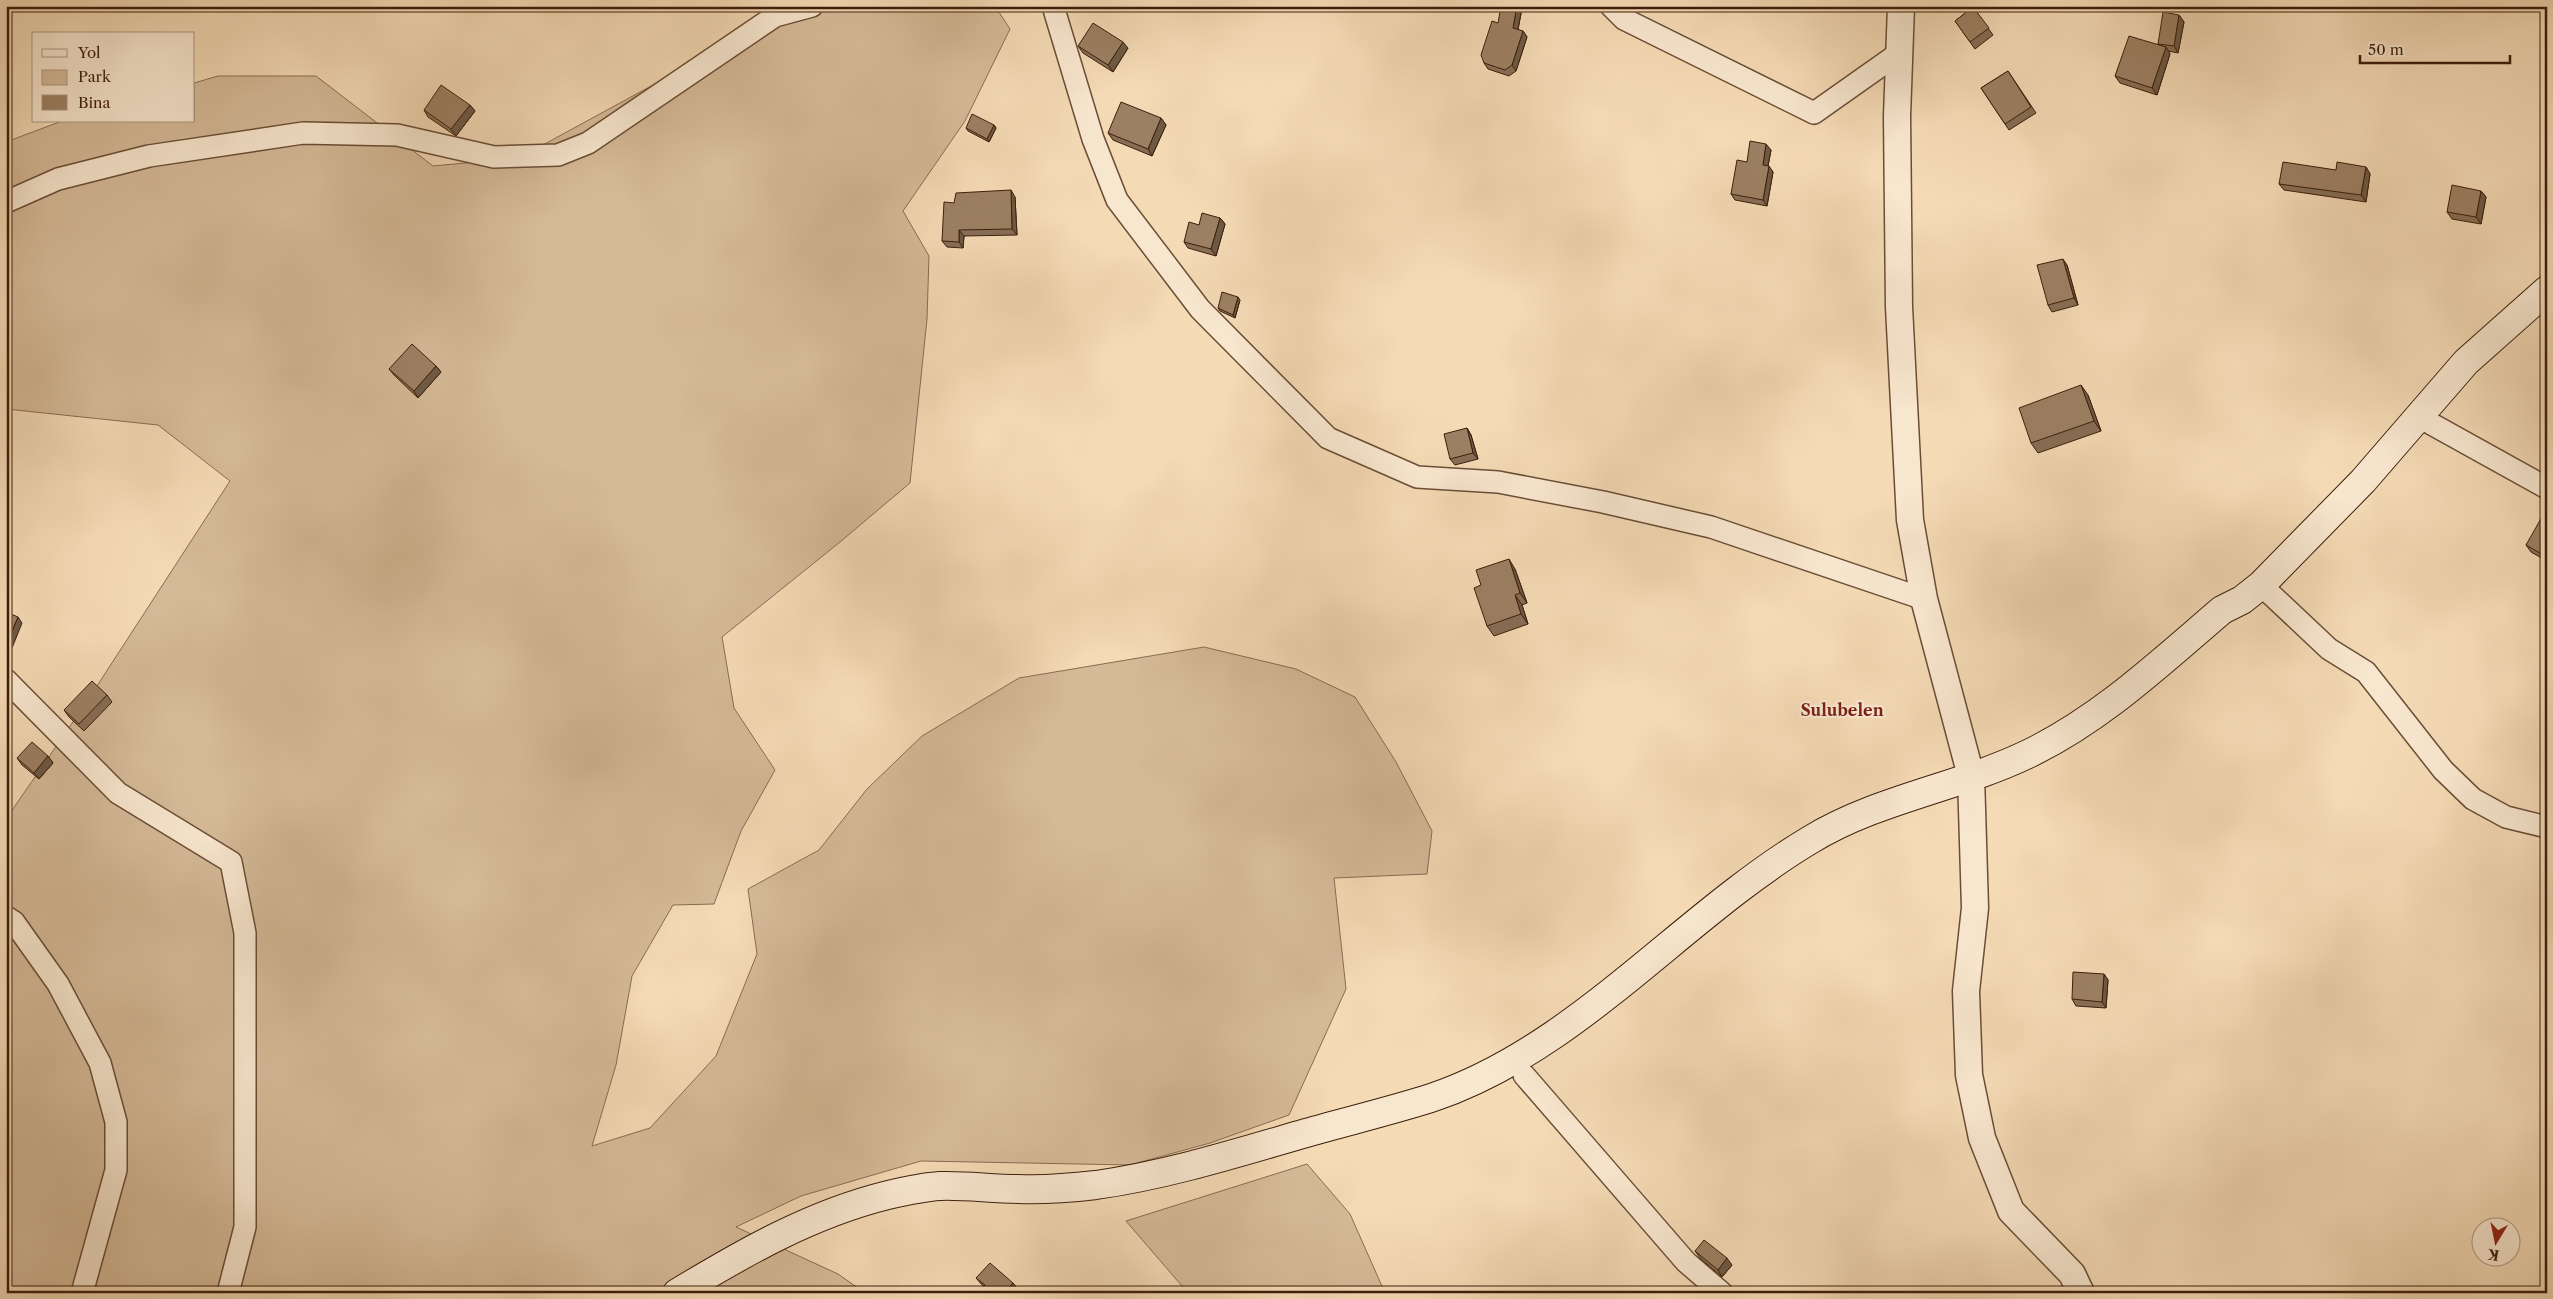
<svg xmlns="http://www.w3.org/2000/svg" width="2553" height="1299" viewBox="0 0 2553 1299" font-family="'Libre Caslon Text',serif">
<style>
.green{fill:#d5ba98;stroke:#896c52}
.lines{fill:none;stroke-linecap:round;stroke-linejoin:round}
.minor-casing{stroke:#6b4d36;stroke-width:24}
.tertiary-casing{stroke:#6b4d36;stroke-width:29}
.secondary-casing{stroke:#3d1e0b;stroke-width:30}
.minor{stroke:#f8e7cf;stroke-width:21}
.tertiary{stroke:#f8e7cf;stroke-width:26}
.secondary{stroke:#f8e7cf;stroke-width:28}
.wall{fill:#866e55;stroke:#3d1e0b}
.shaded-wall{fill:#6d5a45;stroke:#3d1e0b}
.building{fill:#9c8063;stroke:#3d1e0b}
.labels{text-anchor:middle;stroke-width:4;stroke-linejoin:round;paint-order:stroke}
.neighbourhood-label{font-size:16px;font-weight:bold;fill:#7a1f14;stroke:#f8e7cf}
</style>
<rect width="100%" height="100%" fill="#f4dab5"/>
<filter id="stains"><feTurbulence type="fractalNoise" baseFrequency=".004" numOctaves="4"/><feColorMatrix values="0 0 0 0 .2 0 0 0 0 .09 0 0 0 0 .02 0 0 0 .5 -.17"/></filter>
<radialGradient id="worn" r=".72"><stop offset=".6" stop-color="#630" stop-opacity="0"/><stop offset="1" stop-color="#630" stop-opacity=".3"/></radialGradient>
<g class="green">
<path d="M 774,6 L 995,6 L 1010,29 L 965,121 L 903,211 L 929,256 L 927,319 L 910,483 L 840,542 L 722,637 L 734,708 L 775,770 L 741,831 L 714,904 L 673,905 L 632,976 L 616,1065 L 592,1146 L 650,1128 L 716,1056 L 757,954 L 748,889 L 819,850 L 867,789 L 922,736 L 1019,678 L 1204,647 L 1296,669 L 1355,697 L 1396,762 L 1432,831 L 1427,874 L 1334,878 L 1346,989 L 1289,1115 L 1210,1143 L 1130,1165 L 921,1161 L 801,1196 L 736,1227 L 838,1274 L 865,1293 L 6,1293 L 6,819 L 84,706 L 230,481 L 158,425 L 6,409 L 6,142 L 62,121 L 194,121 L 194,83 L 218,76 L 316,76 L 433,166 L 519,158 L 675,73 Z"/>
<path d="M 1307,1164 L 1350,1214 L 1385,1293 L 1188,1293 L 1126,1221 Z"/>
</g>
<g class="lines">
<g class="minor-casing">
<g id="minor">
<path d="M 1053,6 L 1093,139 L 1117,200 L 1200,309 L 1328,438 L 1417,477 L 1498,482 L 1603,502 L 1711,527 L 1924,599"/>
<path d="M 1611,6 L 1624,19 L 1814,113 L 1899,53"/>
<path d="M 6,202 L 58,179 L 149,156 L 303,133 L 397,135 L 494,157 L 558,155 L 588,143 L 775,16 L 812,6"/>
<path d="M 2419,417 L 2547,488"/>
<path d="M 2261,585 L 2329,649 L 2366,672 L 2443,770 L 2473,799 L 2506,817 L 2547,827"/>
<path d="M 6,680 L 118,793 L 231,862 L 245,933 L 245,1227 L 228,1293"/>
<path d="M 6,917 L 14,922 L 58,984 L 100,1063 L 116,1122 L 116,1170 L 82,1293"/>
<path d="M 1524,1075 L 1686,1262 L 1722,1293"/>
</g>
</g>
<g class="tertiary-casing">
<path id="tertiary" d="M 1901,6 L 1897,116 L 1899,307 L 1910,520 L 1924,599 L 1971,776 L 1975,908 L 1966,991 L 1969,1075 L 1982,1138 L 2011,1211 L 2072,1274 L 2081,1293"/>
</g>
<g class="secondary-casing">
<path id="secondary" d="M 677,1293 C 745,1252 811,1214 888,1195 C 905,1191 923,1187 940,1186 C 965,1185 992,1189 1018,1189 C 1043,1190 1070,1188 1096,1185 C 1167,1175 1237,1153 1306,1133 C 1348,1121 1390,1111 1431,1098 C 1577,1049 1680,918 1810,840 C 1877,799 1957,788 2028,754 C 2101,719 2161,662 2222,610 L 2242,600 L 2261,585 L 2363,481 L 2466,362 L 2547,290"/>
</g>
<use href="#minor" class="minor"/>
<use href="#tertiary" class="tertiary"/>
<use href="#secondary" class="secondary"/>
</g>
<g class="wall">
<path d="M 1973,7 L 1993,35 L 1975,49 L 1955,21 Z"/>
<path d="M 1522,8 L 1518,30 L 1523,31 L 1527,37 L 1516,71 L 1509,76 L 1488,69 L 1484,63 L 1498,23 Z"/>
<path d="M 2179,15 L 2184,22 L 2178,53 L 2168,51 L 2170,54 L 2157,95 L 2120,83 L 2115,76 L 2159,45 L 2158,44 Z"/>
<path d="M 1078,46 L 1128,48 L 1113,72 L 1083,53 Z"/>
<path d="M 2008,71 L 2036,113 L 2009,130 L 1981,88 Z"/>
<path d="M 470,105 L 475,111 L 456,136 L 428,117 L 424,110 Z"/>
<path d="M 1161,118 L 1166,125 L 1152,156 L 1113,140 L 1108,133 Z"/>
<path d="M 994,125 L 996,128 L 989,142 L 968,131 L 966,128 Z"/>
<path d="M 1771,150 L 1768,166 L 1773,172 L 1767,206 L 1735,200 L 1731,194 L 1747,162 Z"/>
<path d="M 2366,167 L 2370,174 L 2366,202 L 2284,190 L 2279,184 Z"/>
<path d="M 2481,191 L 2486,197 L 2481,224 L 2452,219 L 2447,212 Z"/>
<path d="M 1015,197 L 1017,235 L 964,236 L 963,248 L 947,247 L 942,241 L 954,203 Z"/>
<path d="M 1220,218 L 1225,224 L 1216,256 L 1188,248 L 1184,242 L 1199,225 Z"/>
<path d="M 2067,265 L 2078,305 L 2052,312 L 2048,305 Z"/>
<path d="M 1240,300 L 1235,318 L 1220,311 L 1218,308 Z"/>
<path d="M 436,366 L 441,372 L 418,398 L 394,375 L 389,369 Z"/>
<path d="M 2088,395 L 2101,431 L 2038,453 L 2031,443 Z"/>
<path d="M 1467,428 L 1471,435 L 1478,459 L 1455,465 L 1450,459 Z"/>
<path d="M 2547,517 L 2547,561 L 2531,552 L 2526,545 Z"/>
<path d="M 1515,569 L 1527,603 L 1522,605 L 1528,624 L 1494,636 L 1487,626 L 1481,585 Z"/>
<path d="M 107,695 L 112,702 L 84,731 L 69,717 L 64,710 Z"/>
<path d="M 48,756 L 53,763 L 39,779 L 22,765 L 17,758 Z"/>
<path d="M 2104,974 L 2108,980 L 2106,1008 L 2076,1006 L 2072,999 Z"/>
<path d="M 1695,1251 L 1732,1265 L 1722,1277 L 1700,1258 Z"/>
<path d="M 976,1278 L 1013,1283 L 1017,1288 L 983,1286 Z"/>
</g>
<g class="shaded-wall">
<path d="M 1517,6 L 1521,6 L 1522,8 L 1517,34 L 1513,28 Z"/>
<path d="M 2179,15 L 2184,22 L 2178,53 L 2174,46 Z"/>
<path d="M 1523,31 L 1527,37 L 1516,71 L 1512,65 Z"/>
<path d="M 1123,42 L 1128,48 L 1113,72 L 1108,65 Z"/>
<path d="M 2166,47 L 2170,54 L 2157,95 L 2152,88 Z"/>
<path d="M 470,105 L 475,111 L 456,136 L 451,129 Z"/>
<path d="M 1161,118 L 1166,125 L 1152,156 L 1148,149 Z"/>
<path d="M 994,125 L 996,128 L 989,142 L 987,139 Z"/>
<path d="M 1766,144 L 1771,150 L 1767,171 L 1763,165 Z"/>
<path d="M 1769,166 L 1773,172 L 1767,206 L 1763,200 Z"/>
<path d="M 2366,167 L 2370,174 L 2366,202 L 2361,195 Z"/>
<path d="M 1011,190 L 1015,197 L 1017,235 L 1012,229 Z"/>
<path d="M 2481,191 L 2486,197 L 2481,224 L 2476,217 Z"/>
<path d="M 1220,218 L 1225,224 L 1216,256 L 1211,249 Z"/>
<path d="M 959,230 L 964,236 L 963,248 L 959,242 Z"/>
<path d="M 2063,259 L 2067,265 L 2078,305 L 2074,298 Z"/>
<path d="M 1238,297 L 1240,300 L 1235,318 L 1233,315 Z"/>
<path d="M 436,366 L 441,372 L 418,398 L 414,391 Z"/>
<path d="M 2081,385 L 2088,395 L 2101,431 L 2094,421 Z"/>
<path d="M 1467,428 L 1471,435 L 1478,459 L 1473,453 Z"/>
<path d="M 1509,559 L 1515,569 L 1527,603 L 1520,593 Z"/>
<path d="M 1515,595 L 1522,605 L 1528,624 L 1521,614 Z"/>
<path d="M 18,617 L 22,623 L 6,663 L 6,645 Z"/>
<path d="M 48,756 L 53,763 L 39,779 L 34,773 Z"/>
<path d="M 2104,974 L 2108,980 L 2106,1008 L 2102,1002 Z"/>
<path d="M 1727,1258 L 1732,1265 L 1722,1277 L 1718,1270 Z"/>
<path d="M 1013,1283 L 1017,1288 L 1013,1293 L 1004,1293 Z"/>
</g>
<g class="building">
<path d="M 1501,6 L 1517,6 L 1513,28 L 1523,31 L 1512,65 L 1505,70 L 1484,63 L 1481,55 L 1492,21 L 1498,23 Z"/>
<path d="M 1973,7 L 1989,28 L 1970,42 L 1955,21 Z"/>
<path d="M 2163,12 L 2179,15 L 2174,46 L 2158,44 Z"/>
<path d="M 1093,23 L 1123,42 L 1108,65 L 1078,46 Z"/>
<path d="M 2129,36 L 2166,47 L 2152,88 L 2115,76 Z"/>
<path d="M 2008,71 L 2031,107 L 2005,124 L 1981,88 Z"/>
<path d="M 441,85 L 470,105 L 451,129 L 424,110 Z"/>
<path d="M 1121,102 L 1161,118 L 1148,149 L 1108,133 Z"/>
<path d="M 972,114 L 994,125 L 987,139 L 966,128 Z"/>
<path d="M 1750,141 L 1766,144 L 1763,165 L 1769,166 L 1763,200 L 1731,194 L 1737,160 L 1747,162 Z"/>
<path d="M 2283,162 L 2336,170 L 2337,162 L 2366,167 L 2361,195 L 2279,184 Z"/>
<path d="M 2452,185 L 2481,191 L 2476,217 L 2447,212 Z"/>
<path d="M 1011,190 L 1012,229 L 959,230 L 959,242 L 942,241 L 944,202 L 954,203 L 956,193 Z"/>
<path d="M 1202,213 L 1220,218 L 1211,249 L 1184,242 L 1189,222 L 1199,225 Z"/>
<path d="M 2063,259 L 2074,298 L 2048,305 L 2037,265 Z"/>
<path d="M 1222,292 L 1238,297 L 1233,315 L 1218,308 Z"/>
<path d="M 412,344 L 436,366 L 414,391 L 389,369 Z"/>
<path d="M 2081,385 L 2094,421 L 2031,443 L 2019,408 Z"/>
<path d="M 1467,428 L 1473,453 L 1450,459 L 1444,434 Z"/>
<path d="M 2543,515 L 2547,517 L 2547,557 L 2526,545 Z"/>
<path d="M 1509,559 L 1520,593 L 1515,595 L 1521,614 L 1487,626 L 1474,588 L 1481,585 L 1476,570 Z"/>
<path d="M 6,612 L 18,617 L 6,645 Z"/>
<path d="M 92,681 L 107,695 L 79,724 L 64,710 Z"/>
<path d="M 32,742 L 48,756 L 34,773 L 17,758 Z"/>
<path d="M 2073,972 L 2104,974 L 2102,1002 L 2072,999 Z"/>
<path d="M 1704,1240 L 1727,1258 L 1718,1270 L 1695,1251 Z"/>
<path d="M 990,1263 L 1013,1283 L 1004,1293 L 977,1293 L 985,1285 L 976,1278 Z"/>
</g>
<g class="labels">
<g class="neighbourhood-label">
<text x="1842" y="716">Sulubelen</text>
</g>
</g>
<rect width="2553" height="1299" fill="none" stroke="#f4dab5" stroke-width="25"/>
<rect x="8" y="8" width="2538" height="1284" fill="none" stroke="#3d1e0b" stroke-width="2.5"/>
<rect x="12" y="12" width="2528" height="1274" fill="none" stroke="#3d1e0b"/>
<rect x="32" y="32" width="162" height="90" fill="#f8e7cf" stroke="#ad9781"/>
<rect x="42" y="49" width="25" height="8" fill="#f8e7cf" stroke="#ad9781"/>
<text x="78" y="58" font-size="15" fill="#3d1e0b">Yol</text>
<rect x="42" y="70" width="25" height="15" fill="#d5ba98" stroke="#ad9781"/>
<text x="78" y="82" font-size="15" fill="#3d1e0b">Park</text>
<rect x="42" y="95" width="25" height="15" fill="#9c8063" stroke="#ad9781"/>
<text x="78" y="108" font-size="15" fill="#3d1e0b">Bina</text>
<g transform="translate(2496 1242) rotate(190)"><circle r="24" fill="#f8e7cf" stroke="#ad9781"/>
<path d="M0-4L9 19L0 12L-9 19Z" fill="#8f2418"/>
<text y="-8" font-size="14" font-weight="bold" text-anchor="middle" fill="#3d1e0b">K</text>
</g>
<path d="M2360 55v8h150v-8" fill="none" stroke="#3d1e0b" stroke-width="2.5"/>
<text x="2368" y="55" font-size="15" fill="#3d1e0b" stroke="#f8e7cf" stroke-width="4" paint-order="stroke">50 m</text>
<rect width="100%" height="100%" filter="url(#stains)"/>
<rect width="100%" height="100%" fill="url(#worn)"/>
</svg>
